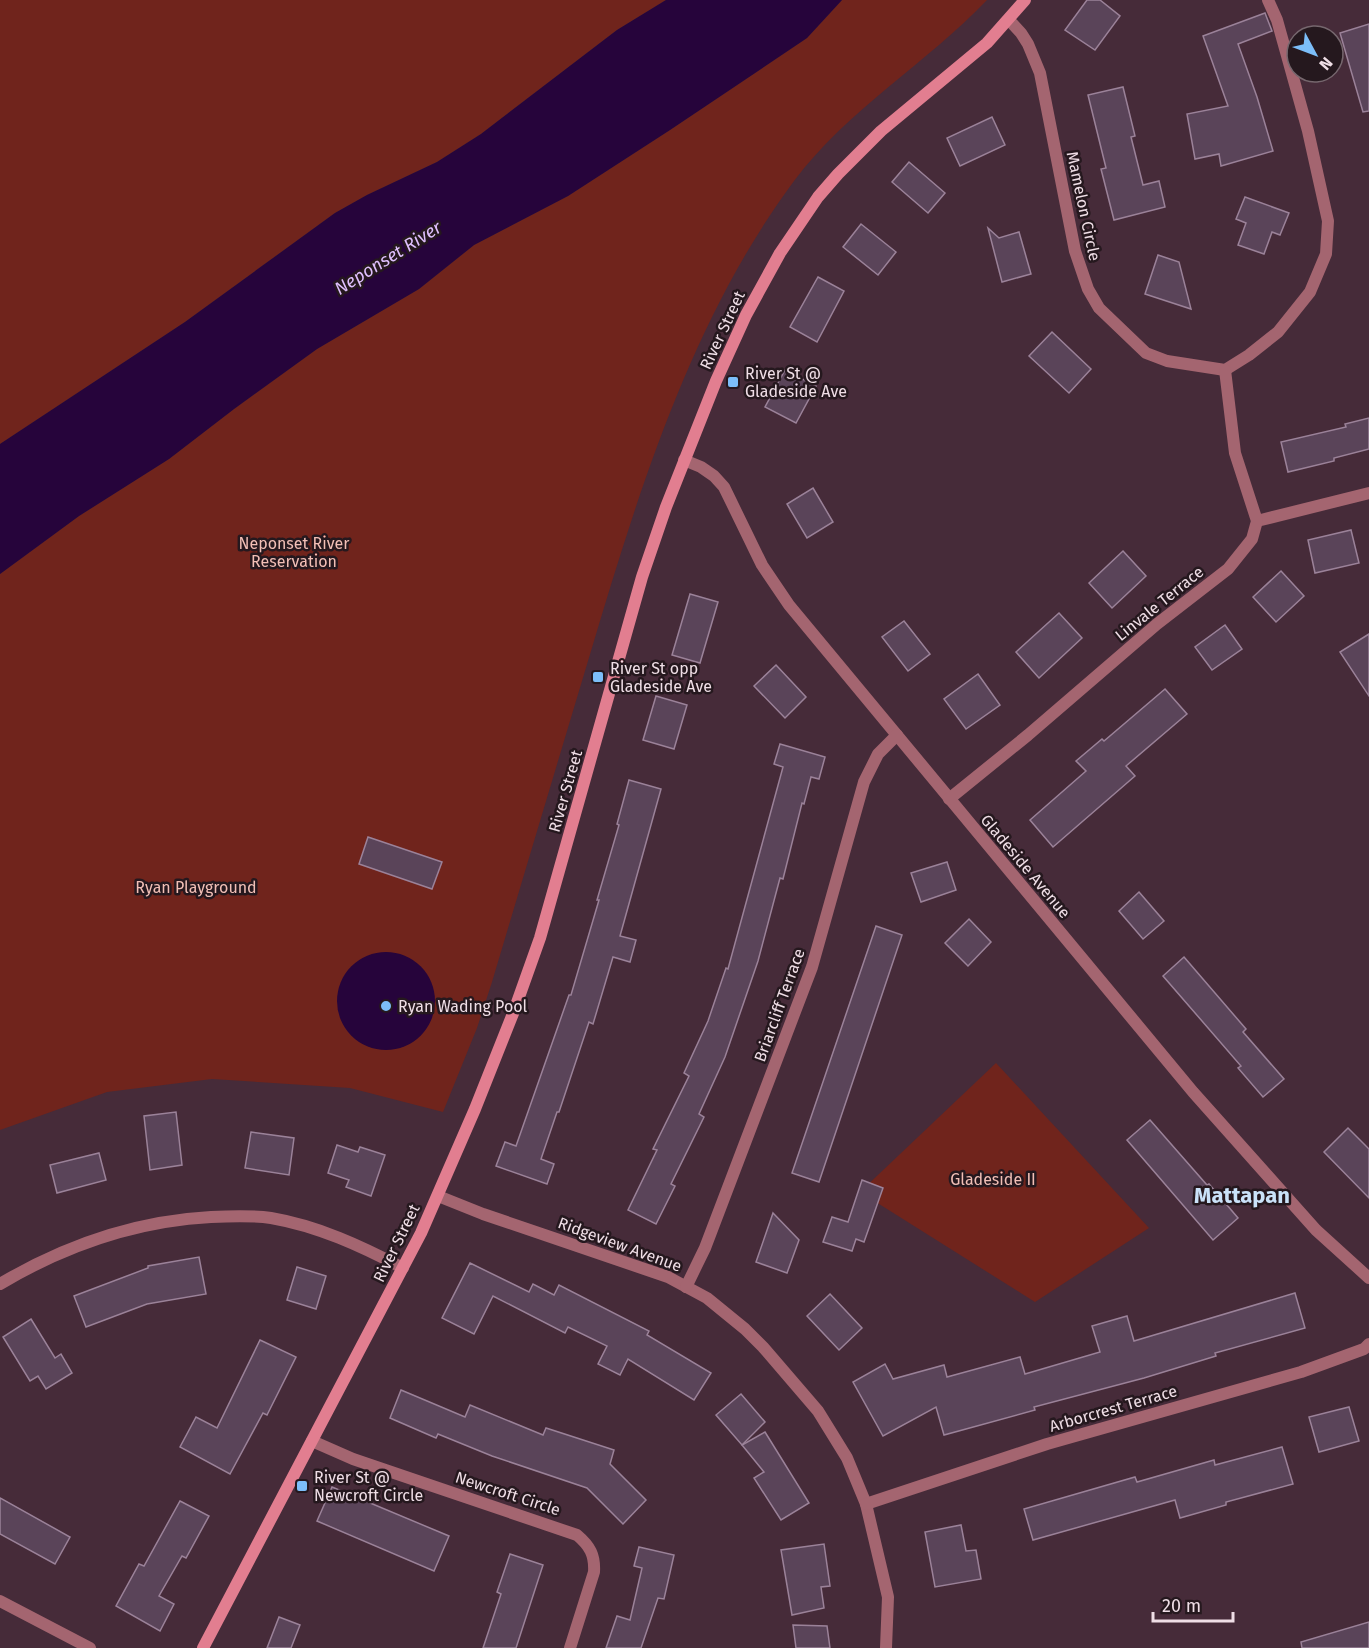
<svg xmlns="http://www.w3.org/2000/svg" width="1369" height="1648" viewBox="0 0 1369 1648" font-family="'Fira Sans',sans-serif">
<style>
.green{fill:#70241c}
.water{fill:#26043b}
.building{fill:#5a4459;stroke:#9b8299;stroke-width:1.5}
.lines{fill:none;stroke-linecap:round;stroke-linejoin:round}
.minor{stroke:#a46570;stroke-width:12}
.secondary{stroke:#e27e90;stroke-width:12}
.poi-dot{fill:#7cbef9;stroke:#25181e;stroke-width:2}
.labels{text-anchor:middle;stroke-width:5;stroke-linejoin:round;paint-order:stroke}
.street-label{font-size:16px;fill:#efdee6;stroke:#25181e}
.poi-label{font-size:16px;fill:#efdee6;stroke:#25181e;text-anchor:start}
.park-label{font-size:16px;fill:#f2bfb6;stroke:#25181e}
.water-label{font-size:18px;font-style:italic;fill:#dfbffd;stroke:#25181e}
.district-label{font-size:22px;font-weight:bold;fill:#cae2f9;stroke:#25181e}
</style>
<rect width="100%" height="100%" fill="#462b39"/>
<g class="green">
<path d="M 0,0 L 666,0 L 617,30 L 481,134 L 437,162 L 367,195 L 335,213 L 185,322 L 0,444 Z"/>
<path d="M 842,0 L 987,0 C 926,64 848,109 794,181 C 692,318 639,490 591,651 C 558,761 525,871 492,982 L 477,1028 L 443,1112 L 350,1088 L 212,1079 L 107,1092 L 0,1130 L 0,574 L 79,516 L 169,459 L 234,409 L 317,349 L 419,289 L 474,245 L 568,196 L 670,130 L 807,38 Z"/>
<path d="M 996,1063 L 1149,1228 L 1035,1302 L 860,1192 Z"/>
</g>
<g class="water">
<path d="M 666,0 L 842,0 L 807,38 L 670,130 L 568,196 L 474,245 L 419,289 L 317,349 L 234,409 L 169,459 L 79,516 L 0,574 L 0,444 L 185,322 L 335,213 L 367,195 L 437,162 L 481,134 L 617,30 Z"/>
<circle cx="386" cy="1001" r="49"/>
</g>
<g class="building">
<path d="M 1087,0 L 1100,0 L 1120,16 L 1095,50 L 1065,30 Z"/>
<path d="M 1265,13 L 1272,31 L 1238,44 L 1257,97 L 1273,151 L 1221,166 L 1219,154 L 1195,159 L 1187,114 L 1228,106 L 1203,36 Z"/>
<path d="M 1369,24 L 1369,111 L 1363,112 L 1340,33 Z"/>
<path d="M 1123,87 L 1135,136 L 1131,137 L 1143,185 L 1159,181 L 1165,207 L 1114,220 L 1101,169 L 1106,168 L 1088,95 Z"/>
<path d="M 992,117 L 1005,145 L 960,166 L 947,138 Z"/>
<path d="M 909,162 L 945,193 L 928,213 L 892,182 Z"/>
<path d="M 1245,197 L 1289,213 L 1280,235 L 1272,232 L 1264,254 L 1238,245 L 1246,223 L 1236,219 Z"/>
<path d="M 861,224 L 896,252 L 878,275 L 843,247 Z"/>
<path d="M 988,228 L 999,238 L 1019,232 L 1031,274 L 1002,282 Z"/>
<path d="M 1158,255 L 1179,262 L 1191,309 L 1145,294 Z"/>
<path d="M 818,277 L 844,291 L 817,342 L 790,327 Z"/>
<path d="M 1052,332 L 1091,369 L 1069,393 L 1029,356 Z"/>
<path d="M 785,370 L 816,386 L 796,423 L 765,407 Z"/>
<path d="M 1369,418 L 1369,449 L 1334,458 L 1334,461 L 1288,472 L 1281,442 L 1346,427 L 1345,424 Z"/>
<path d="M 813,488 L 833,522 L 807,538 L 787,504 Z"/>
<path d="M 1351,530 L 1359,563 L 1315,573 L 1308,540 Z"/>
<path d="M 1123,551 L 1146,576 L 1112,608 L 1089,583 Z"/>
<path d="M 1281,571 L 1304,596 L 1276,622 L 1253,597 Z"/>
<path d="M 690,594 L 718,602 L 700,663 L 672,655 Z"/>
<path d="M 1059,613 L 1082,638 L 1039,678 L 1016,652 Z"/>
<path d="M 904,621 L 930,654 L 908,671 L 882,637 Z"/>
<path d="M 1225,625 L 1242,649 L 1212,670 L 1195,647 Z"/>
<path d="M 1369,634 L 1369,696 L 1340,652 Z"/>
<path d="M 776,665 L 806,697 L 785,718 L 754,686 Z"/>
<path d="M 978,674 L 1000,705 L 966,729 L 944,699 Z"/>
<path d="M 1165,689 L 1187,714 L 1126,766 L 1135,776 L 1053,847 L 1030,820 L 1086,771 L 1076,761 L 1102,739 L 1104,741 Z"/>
<path d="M 656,696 L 687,705 L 674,749 L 643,740 Z"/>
<path d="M 780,744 L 825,757 L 819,779 L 811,777 L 804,804 L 802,803 L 783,879 L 780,878 L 758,961 L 725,1057 L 699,1114 L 704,1117 L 671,1184 L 675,1186 L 656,1224 L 628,1210 L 657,1150 L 653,1149 L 689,1076 L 684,1073 L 708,1021 L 726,968 L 728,969 L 783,767 L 774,764 Z"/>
<path d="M 629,780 L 661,789 L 620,936 L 636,940 L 630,962 L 613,957 L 593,1024 L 589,1022 L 559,1112 L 557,1112 L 541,1159 L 554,1164 L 547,1184 L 496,1166 L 505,1142 L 516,1146 L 569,995 L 571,995 L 599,900 L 597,900 L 619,825 L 617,824 Z"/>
<path d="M 368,837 L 442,862 L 432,889 L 359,864 Z"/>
<path d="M 947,862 L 956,890 L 921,902 L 911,873 Z"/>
<path d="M 1139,892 L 1164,921 L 1143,939 L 1119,911 Z"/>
<path d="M 969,919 L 991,942 L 968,966 L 945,943 Z"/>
<path d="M 876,926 L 902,935 L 819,1182 L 792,1173 Z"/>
<path d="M 1184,957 L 1246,1029 L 1243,1032 L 1284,1079 L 1263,1097 L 1238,1068 L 1241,1066 L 1163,976 Z"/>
<path d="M 176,1112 L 182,1165 L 150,1170 L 144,1116 Z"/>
<path d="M 1150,1120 L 1207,1185 L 1209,1184 L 1238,1218 L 1213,1240 L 1127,1140 Z"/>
<path d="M 1348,1128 L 1369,1149 L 1369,1198 L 1324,1152 Z"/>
<path d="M 251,1132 L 294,1138 L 289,1175 L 245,1168 Z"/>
<path d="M 337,1145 L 358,1152 L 360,1147 L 385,1155 L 371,1196 L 346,1187 L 349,1180 L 328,1173 Z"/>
<path d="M 99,1153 L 106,1180 L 57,1193 L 50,1165 Z"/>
<path d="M 862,1180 L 883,1188 L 864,1242 L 856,1239 L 852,1251 L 823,1242 L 832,1217 L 848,1222 Z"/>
<path d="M 773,1213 L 799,1240 L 787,1273 L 756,1262 Z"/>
<path d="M 199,1257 L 206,1294 L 147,1304 L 86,1327 L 74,1296 L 148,1268 L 148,1266 Z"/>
<path d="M 470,1263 L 529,1292 L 533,1284 L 554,1295 L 559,1285 L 649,1331 L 647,1335 L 711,1373 L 694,1400 L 628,1359 L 620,1375 L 598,1364 L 607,1346 L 568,1327 L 565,1333 L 493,1296 L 474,1334 L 442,1318 Z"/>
<path d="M 297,1267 L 326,1276 L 316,1309 L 287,1300 Z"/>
<path d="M 1295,1293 L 1305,1328 L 1215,1353 L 1216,1356 L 1144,1378 L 1034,1407 L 1035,1410 L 944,1435 L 936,1407 L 883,1436 L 853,1382 L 885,1364 L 893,1379 L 944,1365 L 947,1377 L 1020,1357 L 1025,1374 L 1100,1352 L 1092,1326 L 1127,1316 L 1134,1341 Z"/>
<path d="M 830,1294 L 862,1328 L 839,1350 L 807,1316 Z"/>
<path d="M 31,1319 L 55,1358 L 61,1354 L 72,1373 L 46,1389 L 38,1376 L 30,1381 L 3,1337 Z"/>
<path d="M 260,1340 L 296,1357 L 267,1415 L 263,1413 L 230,1474 L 180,1447 L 196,1417 L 217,1428 Z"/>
<path d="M 401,1390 L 465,1417 L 470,1405 L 543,1435 L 546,1428 L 614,1450 L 610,1464 L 646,1500 L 623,1524 L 587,1488 L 492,1456 L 438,1434 L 436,1438 L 390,1418 Z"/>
<path d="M 741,1394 L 765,1422 L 742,1445 L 716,1415 Z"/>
<path d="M 1349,1407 L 1359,1441 L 1319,1452 L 1309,1417 Z"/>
<path d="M 765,1432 L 809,1503 L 781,1520 L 754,1478 L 764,1472 L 742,1445 Z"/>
<path d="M 1282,1447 L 1293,1484 L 1226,1502 L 1226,1505 L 1180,1518 L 1175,1500 L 1033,1540 L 1024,1509 L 1135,1477 L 1137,1482 L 1214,1460 L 1215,1465 Z"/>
<path d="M 332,1487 L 449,1536 L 434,1571 L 317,1521 Z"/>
<path d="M 0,1498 L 70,1537 L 55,1564 L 0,1534 Z"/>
<path d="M 180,1501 L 209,1516 L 186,1558 L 182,1556 L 159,1596 L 174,1604 L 160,1631 L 116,1606 L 139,1564 L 144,1566 Z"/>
<path d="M 961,1525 L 966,1551 L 976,1550 L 981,1579 L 935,1587 L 925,1532 Z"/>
<path d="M 824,1544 L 830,1586 L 821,1587 L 824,1608 L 792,1615 L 781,1550 Z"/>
<path d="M 639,1547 L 674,1555 L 664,1599 L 658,1598 L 641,1648 L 606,1648 L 617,1616 L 630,1620 L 642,1568 L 634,1566 Z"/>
<path d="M 510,1554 L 543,1565 L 516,1648 L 483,1648 L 501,1594 L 497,1592 Z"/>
<path d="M 279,1617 L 300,1625 L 291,1648 L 267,1648 Z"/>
<path d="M 1369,1622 L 1369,1648 L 1302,1648 L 1301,1642 Z"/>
<path d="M 793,1625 L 827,1626 L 830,1648 L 796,1648 Z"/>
</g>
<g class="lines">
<g class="minor">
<path d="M 1009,20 L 1021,33 L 1028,44 L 1040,73 L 1075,251 L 1088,289 L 1099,308 L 1146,353 L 1167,361 L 1225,370 L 1249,355 L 1278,332 L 1310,292 L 1326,254 L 1328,221 L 1308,131 L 1277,20 L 1268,0"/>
<path d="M 684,460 L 701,467 L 714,476 L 724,487 L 762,565 L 789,605 L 1193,1092 L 1316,1230 L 1369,1278"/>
<path d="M 1257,521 L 1369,493"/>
<path d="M 949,799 L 1028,735 L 1157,624 L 1228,569 L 1252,539 L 1257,521 L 1235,453 L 1225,370"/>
<path d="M 438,1196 L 483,1214 L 668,1277 L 707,1298 L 745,1329 L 763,1347 L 818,1411 L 847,1458 L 866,1504 L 888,1597 L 886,1648"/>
<path d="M 0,1284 C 64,1246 136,1221 211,1217 C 231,1216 251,1215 271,1218 C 318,1226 361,1246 403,1268"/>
<path d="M 686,1287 L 705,1248 L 812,967 L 864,782 L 878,754 L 897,735"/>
<path d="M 312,1441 L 353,1459 L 577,1535 C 590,1546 595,1555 594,1572 L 570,1648"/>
<path d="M 866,1504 L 1047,1444 L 1301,1372 L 1364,1349 L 1369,1344"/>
<path d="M 0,1601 L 90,1648"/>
</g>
<path class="secondary" d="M 203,1648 L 421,1233 L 475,1109 L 514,1011 L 540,938 L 642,577 L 666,507 L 716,381 L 746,315 L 780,253 L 818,197 L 838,174 L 881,131 L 987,43 L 1025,0"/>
</g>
<g class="poi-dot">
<rect x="727" y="376" width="12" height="12" rx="3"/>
<rect x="592" y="671" width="12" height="12" rx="3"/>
<circle cx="386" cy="1006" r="6"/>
<rect x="296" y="1480" width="12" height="12" rx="3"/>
</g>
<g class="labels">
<g class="street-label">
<text transform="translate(1084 206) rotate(78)" y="6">Mamelon Circle</text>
<text transform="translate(722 330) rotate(-65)" y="6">River Street</text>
<text transform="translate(1159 603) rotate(-39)" y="6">Linvale Terrace</text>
<text transform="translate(565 791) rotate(-74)" y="6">River Street</text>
<text transform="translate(1026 866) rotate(50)" y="6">Gladeside Avenue</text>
<text transform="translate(779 1005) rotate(-70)" y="6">Briarcliff Terrace</text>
<text transform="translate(396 1243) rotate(-64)" y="6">River Street</text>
<text transform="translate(620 1244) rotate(20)" y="6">Ridgeview Avenue</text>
<text transform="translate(1113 1408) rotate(-16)" y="6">Arborcrest Terrace</text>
<text transform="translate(508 1493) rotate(18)" y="6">Newcroft Circle</text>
</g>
<g class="poi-label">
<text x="745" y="379">River St @<tspan x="745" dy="18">Gladeside Ave</tspan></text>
<text x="610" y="674">River St opp<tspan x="610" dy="18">Gladeside Ave</tspan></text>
<text x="398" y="1012">Ryan Wading Pool</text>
<text x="314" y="1483">River St @<tspan x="314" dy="18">Newcroft Circle</tspan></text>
</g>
<g class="park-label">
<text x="294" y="549">Neponset River<tspan x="294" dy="18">Reservation</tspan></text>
<text x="196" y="893">Ryan Playground</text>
<text x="993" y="1185">Gladeside II</text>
</g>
<g class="water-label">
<text transform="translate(388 258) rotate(-32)" y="6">Neponset River</text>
</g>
<g class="district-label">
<text x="1242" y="1203">Mattapan</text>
</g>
</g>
<g transform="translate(1315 54) rotate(131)"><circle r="28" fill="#25181e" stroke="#76676e" stroke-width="1.5"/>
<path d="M0-4.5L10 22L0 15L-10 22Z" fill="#7cbef9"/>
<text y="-9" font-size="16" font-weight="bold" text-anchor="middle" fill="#efdee6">N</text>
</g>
<path d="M1153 1612v9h80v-9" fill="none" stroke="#efdee6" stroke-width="3"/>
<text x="1162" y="1612" font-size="18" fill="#efdee6" stroke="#25181e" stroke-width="4.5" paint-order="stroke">20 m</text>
</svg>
